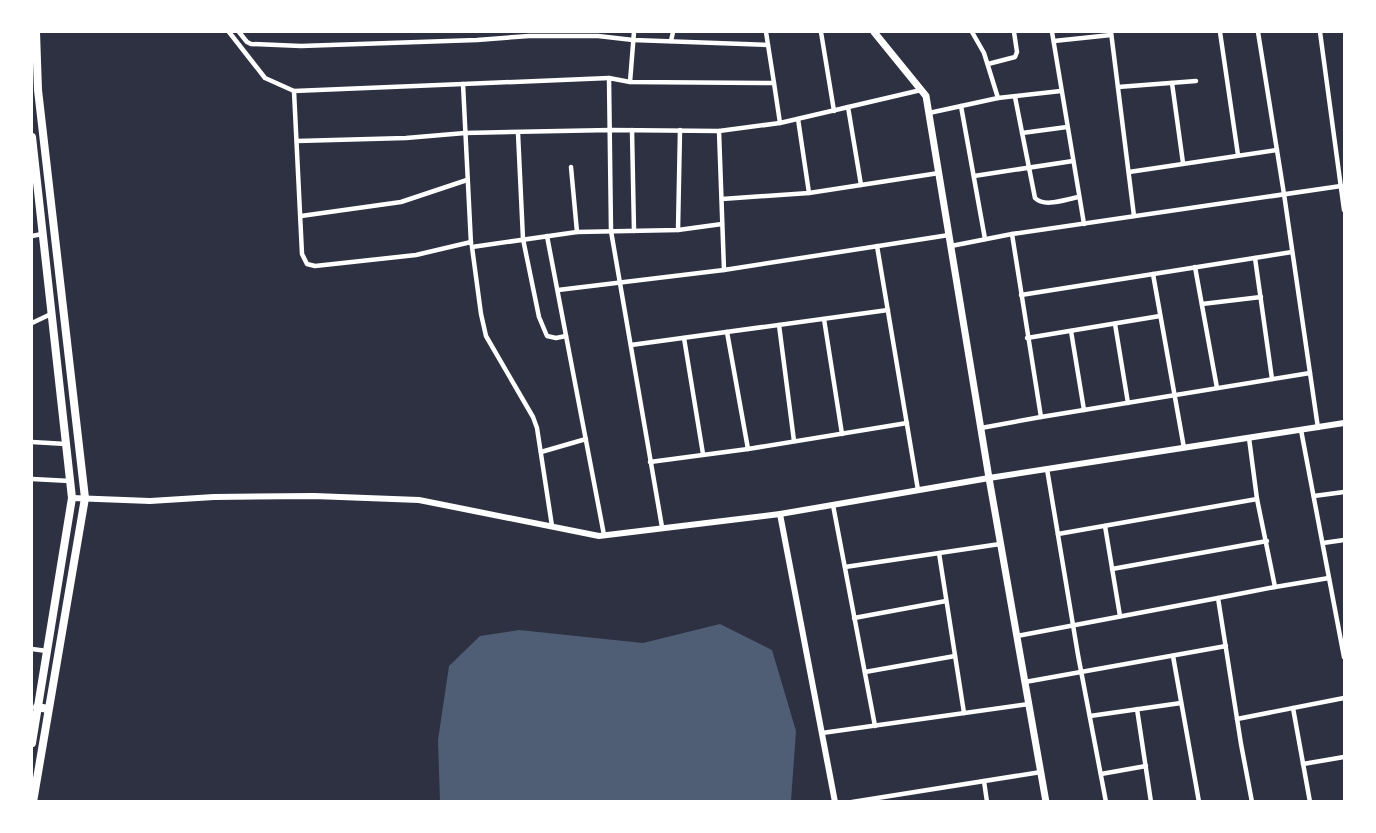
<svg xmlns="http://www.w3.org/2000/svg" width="1376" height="833" viewBox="0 0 1376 833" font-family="Arial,sans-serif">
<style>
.water{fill:#4f5d75}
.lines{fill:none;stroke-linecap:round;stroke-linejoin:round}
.minor{stroke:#fff;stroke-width:4.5}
.tertiary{stroke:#fff;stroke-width:6}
.secondary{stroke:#fff;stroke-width:7}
.primary{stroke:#fff;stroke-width:8}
.trunk{stroke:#fff;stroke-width:8}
</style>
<rect width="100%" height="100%" fill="#2d3142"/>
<path class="water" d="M 720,624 L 772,650 L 796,731 L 791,801 L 440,801 L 438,740 L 449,666 L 480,636 L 519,630 L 643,643 Z"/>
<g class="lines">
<g class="minor">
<path d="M 229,32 L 265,78 L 294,91 L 463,84"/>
<path d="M 239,32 L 247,42 L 251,44 L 301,46 L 477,40 L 529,36 L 598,36 L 633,40 L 768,45"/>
<path d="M 821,32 L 834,111"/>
<path d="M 972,32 L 984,53 L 998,98"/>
<path d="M 1052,32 L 1084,224"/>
<path d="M 1111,32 L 1134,216"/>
<path d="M 1220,32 L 1238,155"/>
<path d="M 1258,32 L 1284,194 L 1318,428"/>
<path d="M 1320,32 L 1344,210"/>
<path d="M 671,41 L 673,32"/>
<path d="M 1054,41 L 1111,35"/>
<path d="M 988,64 L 1015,57 L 1017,52 L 1014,32"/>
<path d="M 630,82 L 634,32"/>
<path d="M 774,83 L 780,123 L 921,90"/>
<path d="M 1172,83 L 1183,163"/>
<path d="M 1118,87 L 1196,81"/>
<path d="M 294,91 L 302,254 L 307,264 L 315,266 L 416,255 L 471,242"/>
<path d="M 1015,97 L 1035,198 C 1045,208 1066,199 1079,197"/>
<path d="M 961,106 L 985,239"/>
<path d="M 848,107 L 861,185"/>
<path d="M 929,113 L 998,98 L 1061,91"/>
<path d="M 798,119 L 809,193"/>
<path d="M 632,130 L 634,231"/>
<path d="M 719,131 L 724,270"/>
<path d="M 518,133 L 523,239 L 539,317 L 547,336 L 556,338 L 566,336"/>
<path d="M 1022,133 L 1067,127"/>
<path d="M 297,141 L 406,138 L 465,133 L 611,130 L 719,131 L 780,123"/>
<path d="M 571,167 L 577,232"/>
<path d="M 1129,172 L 1277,150"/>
<path d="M 974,176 L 1073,161"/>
<path d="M 722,199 L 809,193 L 939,173"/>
<path d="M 301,216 L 401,202 L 467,180"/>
<path d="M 678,230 L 680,130"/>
<path d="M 32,236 L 42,234"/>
<path d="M 547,236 L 604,535"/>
<path d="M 471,244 L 463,84 L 609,78"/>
<path d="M 877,246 L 918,490"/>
<path d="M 951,246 L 1012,234"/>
<path d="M 1255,258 L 1272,379"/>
<path d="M 1195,267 L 1217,388"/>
<path d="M 1153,274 L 1184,448"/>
<path d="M 558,290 L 724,270 L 949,235"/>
<path d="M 1021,295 L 1292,252"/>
<path d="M 1202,304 L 1261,297"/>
<path d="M 824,319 L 842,434"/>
<path d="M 32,323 L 51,314"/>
<path d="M 1115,324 L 1128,403"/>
<path d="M 779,325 L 794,441"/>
<path d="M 1071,331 L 1084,410"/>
<path d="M 727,332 L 748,449"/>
<path d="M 684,338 L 703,454"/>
<path d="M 1027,338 L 1160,316"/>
<path d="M 631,345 L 888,310"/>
<path d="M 1041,417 L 1310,373"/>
<path d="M 981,428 L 1041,417 L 1012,234 L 1341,186"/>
<path d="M 1301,430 L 1344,657"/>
<path d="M 1249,438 L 1257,499 L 1275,587 L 1218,598 L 1241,744 L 1252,802"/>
<path d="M 32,442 L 66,444"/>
<path d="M 541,452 L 586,439"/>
<path d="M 650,462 L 748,449 L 907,423"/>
<path d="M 1047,469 L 1078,655 L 1106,802"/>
<path d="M 32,479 L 70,481"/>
<path d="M 1314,496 L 1344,492"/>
<path d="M 833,505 L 875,726"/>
<path d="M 552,526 L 537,428 L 533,417 L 486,336 L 481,314 L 472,247 L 577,232 L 678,230 L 722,224"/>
<path d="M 1105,526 L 1120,616"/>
<path d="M 662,527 L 611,231 L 609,78 L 630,82 L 774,83 L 766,32"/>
<path d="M 1058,534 L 1257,499"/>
<path d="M 1323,543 L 1344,540"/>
<path d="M 939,553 L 964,713"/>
<path d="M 845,567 L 1000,544"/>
<path d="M 1112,569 L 1267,541"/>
<path d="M 1275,587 L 1329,578"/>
<path d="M 854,618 L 946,601"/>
<path d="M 1017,636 L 1218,598"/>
<path d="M 32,649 L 47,651"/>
<path d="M 1173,656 L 1199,802"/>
<path d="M 865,672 L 955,656"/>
<path d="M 1025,682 L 1226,646"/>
<path d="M 1293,708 L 1310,802"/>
<path d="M 1137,709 L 1151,802"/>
<path d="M 1090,716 L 1181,703"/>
<path d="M 1237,719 L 1344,698"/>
<path d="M 822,733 L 1029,704"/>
<path d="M 1303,764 L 1344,757"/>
<path d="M 1101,774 L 1146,766"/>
<path d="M 984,781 L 987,802"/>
<path d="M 852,802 L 1041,772"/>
</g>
<g class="tertiary">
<path d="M 72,498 L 150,501 L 214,497 L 314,496 L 419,500 L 599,536 L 780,514"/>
<path d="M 835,802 L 780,514 L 989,478 L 1344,423"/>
</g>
<path class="secondary" d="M 874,32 L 926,96 L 989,478 L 1046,802"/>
<g class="primary">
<path d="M 32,137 L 72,498 L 32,743"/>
<path d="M 33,802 L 85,498 L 38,90 L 36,32"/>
</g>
<path class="trunk" d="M 37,707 L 48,709"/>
</g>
<rect width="1376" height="833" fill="none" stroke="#ffffff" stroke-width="66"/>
</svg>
